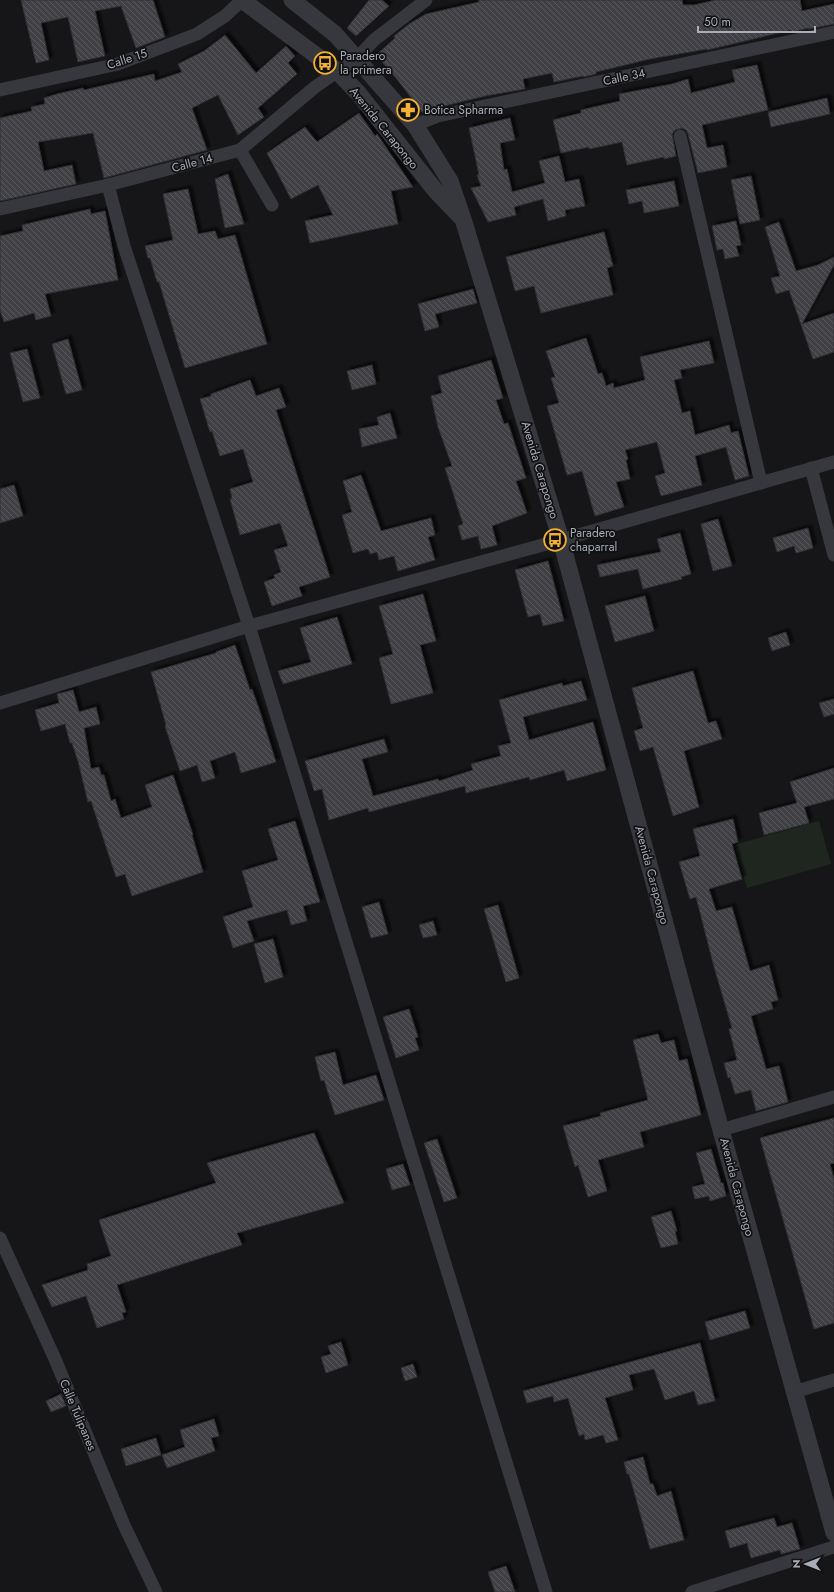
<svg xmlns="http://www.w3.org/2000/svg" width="834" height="1592" viewBox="0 0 834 1592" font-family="Jost,sans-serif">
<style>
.green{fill:#1e261f}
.building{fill:url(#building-back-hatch);stroke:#303034;filter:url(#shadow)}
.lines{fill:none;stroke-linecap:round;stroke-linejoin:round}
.minor{stroke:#37383d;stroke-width:13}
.tertiary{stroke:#37383d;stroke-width:17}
.labels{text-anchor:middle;stroke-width:3.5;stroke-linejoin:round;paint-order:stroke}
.poi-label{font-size:12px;fill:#a8adb8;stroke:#111113;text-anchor:start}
.street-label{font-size:12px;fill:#a8adb8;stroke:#111113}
</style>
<defs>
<pattern id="building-back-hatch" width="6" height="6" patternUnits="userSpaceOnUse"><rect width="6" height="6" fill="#404145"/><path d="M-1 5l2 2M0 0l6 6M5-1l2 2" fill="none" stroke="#595a5e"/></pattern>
<filter id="shadow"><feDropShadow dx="3.5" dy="-3.5" stdDeviation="1" flood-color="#0009"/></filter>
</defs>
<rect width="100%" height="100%" fill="#161618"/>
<path class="green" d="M 819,821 L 831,864 L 747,888 L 734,845 Z"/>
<g class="building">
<path d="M 21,0 L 153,0 L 165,37 L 136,48 L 121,6 L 95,11 L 105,56 L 78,62 L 68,17 L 41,23 L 49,60 L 36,63 Z"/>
<path d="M 369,0 L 382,0 L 389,6 L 356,36 L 347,28 Z"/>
<path d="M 479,0 L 682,0 L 683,5 L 694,5 L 716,0 L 800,0 L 802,11 L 834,4 L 834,24 L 808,29 L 808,28 L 792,32 L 791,30 L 707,50 L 707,49 L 650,59 L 596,72 L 596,74 L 584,77 L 583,76 L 554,82 L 552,73 L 523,79 L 525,89 L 485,96 L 436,108 L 423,113 L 396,78 L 376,55 L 395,38 L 394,36 L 409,24 L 426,14 L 479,2 Z"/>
<path d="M 225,35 L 256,73 L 286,46 L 295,56 L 288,63 L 297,74 L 258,108 L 264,117 L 238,135 L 218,95 L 192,108 L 207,150 L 104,178 L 93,133 L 38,142 L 44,171 L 72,165 L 76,184 L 0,201 L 0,118 L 32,111 L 31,107 L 45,104 L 44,98 L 57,94 L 83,88 L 84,90 L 154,74 L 155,81 L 182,72 L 178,64 L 204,51 Z"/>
<path d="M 757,65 L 768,110 L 702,125 L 707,148 L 723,145 L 727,167 L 698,173 L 688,134 L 686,130 L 682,128 L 675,130 L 672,134 L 676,156 L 664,159 L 664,157 L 627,165 L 622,142 L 589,149 L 589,147 L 561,153 L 553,120 L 581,113 L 581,110 L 620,101 L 619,94 L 672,84 L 688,79 L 691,93 L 735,82 L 732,70 Z"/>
<path d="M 827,98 L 830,114 L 771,127 L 768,112 Z"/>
<path d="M 359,113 L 375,136 L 377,134 L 413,187 L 391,191 L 398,224 L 310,243 L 305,221 L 333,215 L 318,185 L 291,199 L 267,153 L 305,127 L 317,142 Z"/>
<path d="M 510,118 L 515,140 L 500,143 L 504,170 L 507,169 L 512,192 L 545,183 L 539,161 L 559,156 L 565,182 L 579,179 L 585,206 L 565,210 L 566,216 L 548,221 L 543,199 L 514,207 L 516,215 L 488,222 L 471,188 L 481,186 L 477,175 L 479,175 L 469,128 Z"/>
<path d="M 228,174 L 244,224 L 225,228 L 215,179 Z"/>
<path d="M 751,176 L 760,220 L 740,224 L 731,180 Z"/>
<path d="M 674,181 L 679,206 L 644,213 L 642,201 L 629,204 L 626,190 Z"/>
<path d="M 188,189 L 198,234 L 215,231 L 218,239 L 235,235 L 267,344 L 185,368 L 159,282 L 157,282 L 150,258 L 148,258 L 145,246 L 173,240 L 163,194 Z"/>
<path d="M 90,209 L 91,214 L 105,211 L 118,280 L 45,294 L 51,316 L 36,320 L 34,313 L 4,322 L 0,310 L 0,236 L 23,231 L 22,225 Z"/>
<path d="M 736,221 L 741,245 L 736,246 L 739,256 L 725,259 L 723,249 L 717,250 L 712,226 Z"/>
<path d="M 779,222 L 796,271 L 818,265 L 834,257 L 834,265 L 802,324 L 834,313 L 834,352 L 813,359 L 789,290 L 776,294 L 771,278 L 780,276 L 765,227 Z"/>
<path d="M 604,232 L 613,266 L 607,268 L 613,295 L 541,313 L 534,286 L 515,291 L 506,257 Z"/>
<path d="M 473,289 L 477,303 L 435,314 L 439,327 L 425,331 L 418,304 Z"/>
<path d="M 586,338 L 598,374 L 602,373 L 606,386 L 613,383 L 614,388 L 645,380 L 640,357 L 709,341 L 714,363 L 680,370 L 682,378 L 674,380 L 682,413 L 690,411 L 695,435 L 729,425 L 731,433 L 738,431 L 749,476 L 735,480 L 726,447 L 695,456 L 702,485 L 661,496 L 655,476 L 665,473 L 657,442 L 625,450 L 628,459 L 626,460 L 630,479 L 616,482 L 624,507 L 595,516 L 582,471 L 567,475 L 547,406 L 559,403 L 551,378 L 555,377 L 546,351 Z"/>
<path d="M 68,339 L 82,390 L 66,394 L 52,344 Z"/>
<path d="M 27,349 L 40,398 L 23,402 L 10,353 Z"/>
<path d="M 491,360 L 503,398 L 496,400 L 504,424 L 508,423 L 526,478 L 516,481 L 527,513 L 492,526 L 497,545 L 481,549 L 478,536 L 462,540 L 458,526 L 463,524 L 445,468 L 452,466 L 438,427 L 431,396 L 442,393 L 438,376 Z"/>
<path d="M 372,365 L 376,384 L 352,390 L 347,371 Z"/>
<path d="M 250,380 L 256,396 L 279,388 L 286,407 L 276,410 L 330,577 L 299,587 L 302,596 L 272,606 L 264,582 L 275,578 L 274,575 L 281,572 L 274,550 L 288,546 L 280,523 L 240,535 L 230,499 L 232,498 L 230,489 L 253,482 L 243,449 L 220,456 L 212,431 L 210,432 L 200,399 L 211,396 L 211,394 Z"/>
<path d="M 390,413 L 397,438 L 362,447 L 359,429 L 379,425 L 377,417 Z"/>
<path d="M 361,475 L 381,531 L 431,518 L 435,535 L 428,537 L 435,560 L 398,571 L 394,556 L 379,560 L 377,552 L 370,554 L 368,549 L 353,553 L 342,515 L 352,512 L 343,481 Z"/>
<path d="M 14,485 L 23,516 L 0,523 L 0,489 Z"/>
<path d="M 718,519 L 732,566 L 713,571 L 701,524 Z"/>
<path d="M 808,528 L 813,548 L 796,553 L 794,546 L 777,552 L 773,538 Z"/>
<path d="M 680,533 L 691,574 L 681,577 L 682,579 L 643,589 L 638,569 L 600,577 L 597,565 L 661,552 L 657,539 Z"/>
<path d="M 548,561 L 564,621 L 543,626 L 540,614 L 528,617 L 515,570 Z"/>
<path d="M 423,594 L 436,641 L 420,645 L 433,693 L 391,704 L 379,658 L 393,654 L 379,606 Z"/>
<path d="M 645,596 L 654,631 L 615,642 L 605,606 Z"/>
<path d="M 337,617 L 352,664 L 283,684 L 278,671 L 311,662 L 300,628 Z"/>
<path d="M 786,632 L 790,645 L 772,651 L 768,638 Z"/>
<path d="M 235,645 L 250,690 L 252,689 L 260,712 L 276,762 L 241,773 L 235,752 L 210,761 L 215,778 L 202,782 L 197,765 L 180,771 L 165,726 L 166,725 L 151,672 L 216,653 L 216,652 Z"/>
<path d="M 693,671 L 708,723 L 716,721 L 722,739 L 684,751 L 699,807 L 673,816 L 653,747 L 640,751 L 634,731 L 643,728 L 632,688 Z"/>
<path d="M 581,681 L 587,700 L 523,717 L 529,740 L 593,722 L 606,770 L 567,781 L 564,770 L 530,780 L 529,777 L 466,793 L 465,786 L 369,812 L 368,808 L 329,820 L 322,789 L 314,791 L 305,761 L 384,739 L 388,752 L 362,759 L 373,796 L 438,779 L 439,781 L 473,770 L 471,764 L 501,756 L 498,746 L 511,743 L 499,700 L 562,683 L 563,686 Z"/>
<path d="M 73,690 L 79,712 L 96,707 L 100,724 L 84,728 L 91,769 L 99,767 L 101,775 L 104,775 L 111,801 L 115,799 L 121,818 L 152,807 L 145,785 L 173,775 L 193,835 L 192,835 L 203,872 L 132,896 L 125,874 L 116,877 L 91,801 L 88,802 L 78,761 L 72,743 L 70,743 L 65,724 L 41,731 L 35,710 L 59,703 L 57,694 Z"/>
<path d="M 834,699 L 834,714 L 824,717 L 819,703 Z"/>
<path d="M 834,768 L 834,799 L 804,807 L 809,823 L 764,835 L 759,813 L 797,803 L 790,782 Z"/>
<path d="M 733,819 L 738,842 L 732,844 L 742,879 L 709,889 L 716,911 L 732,907 L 750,971 L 769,965 L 778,1000 L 771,1002 L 773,1009 L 751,1016 L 766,1069 L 779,1066 L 788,1102 L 756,1111 L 751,1090 L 735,1094 L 730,1077 L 728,1078 L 724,1063 L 737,1060 L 729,1029 L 732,1028 L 714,967 L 696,897 L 690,899 L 679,862 L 700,856 L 693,829 Z"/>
<path d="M 295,821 L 320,902 L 303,906 L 307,921 L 291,925 L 287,910 L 247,921 L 254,941 L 233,948 L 223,917 L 253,907 L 242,871 L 278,860 L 268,829 Z"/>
<path d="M 379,902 L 388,934 L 371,938 L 362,907 Z"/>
<path d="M 498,905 L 519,978 L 506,982 L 484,909 Z"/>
<path d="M 433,921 L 437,935 L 423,938 L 419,925 Z"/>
<path d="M 273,939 L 283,977 L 265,983 L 254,944 Z"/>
<path d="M 409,1009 L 418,1037 L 415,1038 L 419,1050 L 396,1058 L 383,1017 Z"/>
<path d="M 658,1034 L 661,1043 L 674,1040 L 679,1061 L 687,1059 L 701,1115 L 640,1132 L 644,1147 L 598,1160 L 607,1191 L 588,1197 L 578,1165 L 575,1167 L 563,1126 L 601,1116 L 600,1113 L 648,1100 L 633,1040 Z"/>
<path d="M 335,1052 L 343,1085 L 376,1075 L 384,1100 L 335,1115 L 324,1080 L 321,1081 L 315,1057 Z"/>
<path d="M 834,1118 L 834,1163 L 830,1164 L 834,1179 L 834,1323 L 814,1329 L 760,1138 Z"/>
<path d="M 314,1133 L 344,1203 L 237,1233 L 242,1245 L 117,1285 L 126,1312 L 122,1313 L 124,1319 L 97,1328 L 86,1296 L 52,1307 L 42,1285 L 88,1270 L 87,1264 L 111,1256 L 99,1220 L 216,1183 L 207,1163 Z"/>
<path d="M 437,1139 L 457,1198 L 444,1202 L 424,1143 Z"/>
<path d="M 711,1149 L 721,1183 L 723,1183 L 726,1196 L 710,1201 L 709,1196 L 695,1199 L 692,1187 L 705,1184 L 696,1153 Z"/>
<path d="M 403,1164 L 410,1185 L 392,1190 L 386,1169 Z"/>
<path d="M 671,1211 L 677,1231 L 675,1231 L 678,1244 L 661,1248 L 651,1217 Z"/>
<path d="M 745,1311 L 750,1328 L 710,1340 L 705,1322 Z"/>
<path d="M 341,1342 L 348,1365 L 326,1373 L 321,1357 L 331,1354 L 328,1346 Z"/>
<path d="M 700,1343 L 715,1401 L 698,1405 L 694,1391 L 665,1400 L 654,1369 L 629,1375 L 633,1390 L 605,1398 L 618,1440 L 606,1443 L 603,1435 L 585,1440 L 584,1434 L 579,1436 L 568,1398 L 554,1402 L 553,1396 L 527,1403 L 523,1391 Z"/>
<path d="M 413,1364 L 417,1377 L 405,1381 L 401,1368 Z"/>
<path d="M 61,1394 L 66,1406 L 51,1412 L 46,1401 Z"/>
<path d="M 214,1419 L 219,1436 L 211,1438 L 215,1451 L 167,1468 L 162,1455 L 185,1447 L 180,1430 Z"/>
<path d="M 156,1438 L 161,1455 L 126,1466 L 121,1449 Z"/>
<path d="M 643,1457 L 650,1484 L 653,1484 L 657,1496 L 671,1491 L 684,1540 L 650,1549 L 629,1474 L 627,1474 L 624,1462 Z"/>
<path d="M 774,1518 L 777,1527 L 792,1523 L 800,1549 L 781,1554 L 780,1550 L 751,1558 L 747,1543 L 730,1548 L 725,1531 Z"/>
<path d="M 506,1566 L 515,1592 L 495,1592 L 488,1572 Z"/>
</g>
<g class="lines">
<g class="minor">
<path d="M 0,90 L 118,64 L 197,34 L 225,16 L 242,0"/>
<path d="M 415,125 L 438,116 L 834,32"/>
<path d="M 680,136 L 761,483"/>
<path d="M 240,150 L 272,205"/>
<path d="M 108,185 L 124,246 L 249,626 L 546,1592"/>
<path d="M 0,209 L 108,185 L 240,150 L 315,87 L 357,58 L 374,40 L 426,0"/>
<path d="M 811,468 L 834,555"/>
<path d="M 0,703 L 249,626 L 561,540 L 834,462"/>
<path d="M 721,1130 L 834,1097"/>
<path d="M 0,1238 L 55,1359 L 124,1525 L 156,1592"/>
<path d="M 794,1392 L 834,1380"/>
<path d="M 692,1592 L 834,1547"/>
</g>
<g class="tertiary">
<path d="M 242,0 L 337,71 L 359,94 L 435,190 L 460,216"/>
<path d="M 292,0 L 335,34 L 415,125 L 450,181 L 463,219 L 561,540 L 721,1130 L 834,1533"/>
</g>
</g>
<defs>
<g id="bus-ring" transform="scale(1.15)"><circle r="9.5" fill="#111113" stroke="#f2b134" stroke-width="1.5"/><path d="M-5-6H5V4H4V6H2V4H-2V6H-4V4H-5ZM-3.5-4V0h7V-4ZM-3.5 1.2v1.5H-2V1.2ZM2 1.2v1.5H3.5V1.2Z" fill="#f2b134"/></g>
<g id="pharmacy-ring" transform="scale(1.15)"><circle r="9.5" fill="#111113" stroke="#f2b134" stroke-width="1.5"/><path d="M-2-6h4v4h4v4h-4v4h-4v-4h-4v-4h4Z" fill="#f2b134"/></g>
</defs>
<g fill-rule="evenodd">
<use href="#bus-ring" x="325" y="63"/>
<use href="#pharmacy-ring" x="408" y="110"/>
<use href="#bus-ring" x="555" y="540"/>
</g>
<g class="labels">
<g class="poi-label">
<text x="340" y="60">Paradero<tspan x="340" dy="14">la primera</tspan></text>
<text x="424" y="114">Botica Spharma</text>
<text x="570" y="537">Paradero<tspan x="570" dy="14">chaparral</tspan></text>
</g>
<g class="street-label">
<text transform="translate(127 59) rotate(-18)" y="4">Calle 15</text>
<text transform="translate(624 77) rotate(-12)" y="4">Calle 34</text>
<text transform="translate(384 128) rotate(51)" y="4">Avenida Carapongo</text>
<text transform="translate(192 163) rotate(-15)" y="4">Calle 14</text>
<text transform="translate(540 470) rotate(73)" y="4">Avenida Carapongo</text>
<text transform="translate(652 875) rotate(75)" y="4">Avenida Carapongo</text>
<text transform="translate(737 1187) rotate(75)" y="4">Avenida Carapongo</text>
<text transform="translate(78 1415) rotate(67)" y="4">Calle Tulipanes</text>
</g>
</g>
<g transform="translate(806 1564) rotate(270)" stroke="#111113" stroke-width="3" paint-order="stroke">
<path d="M0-3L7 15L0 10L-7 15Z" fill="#a8adb8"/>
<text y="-6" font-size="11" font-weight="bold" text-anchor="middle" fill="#a8adb8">N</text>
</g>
<path d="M698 26v6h117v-6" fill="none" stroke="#a8adb8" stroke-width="2"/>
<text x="704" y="26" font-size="12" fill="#a8adb8" stroke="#111113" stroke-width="3" paint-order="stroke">50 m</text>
</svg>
